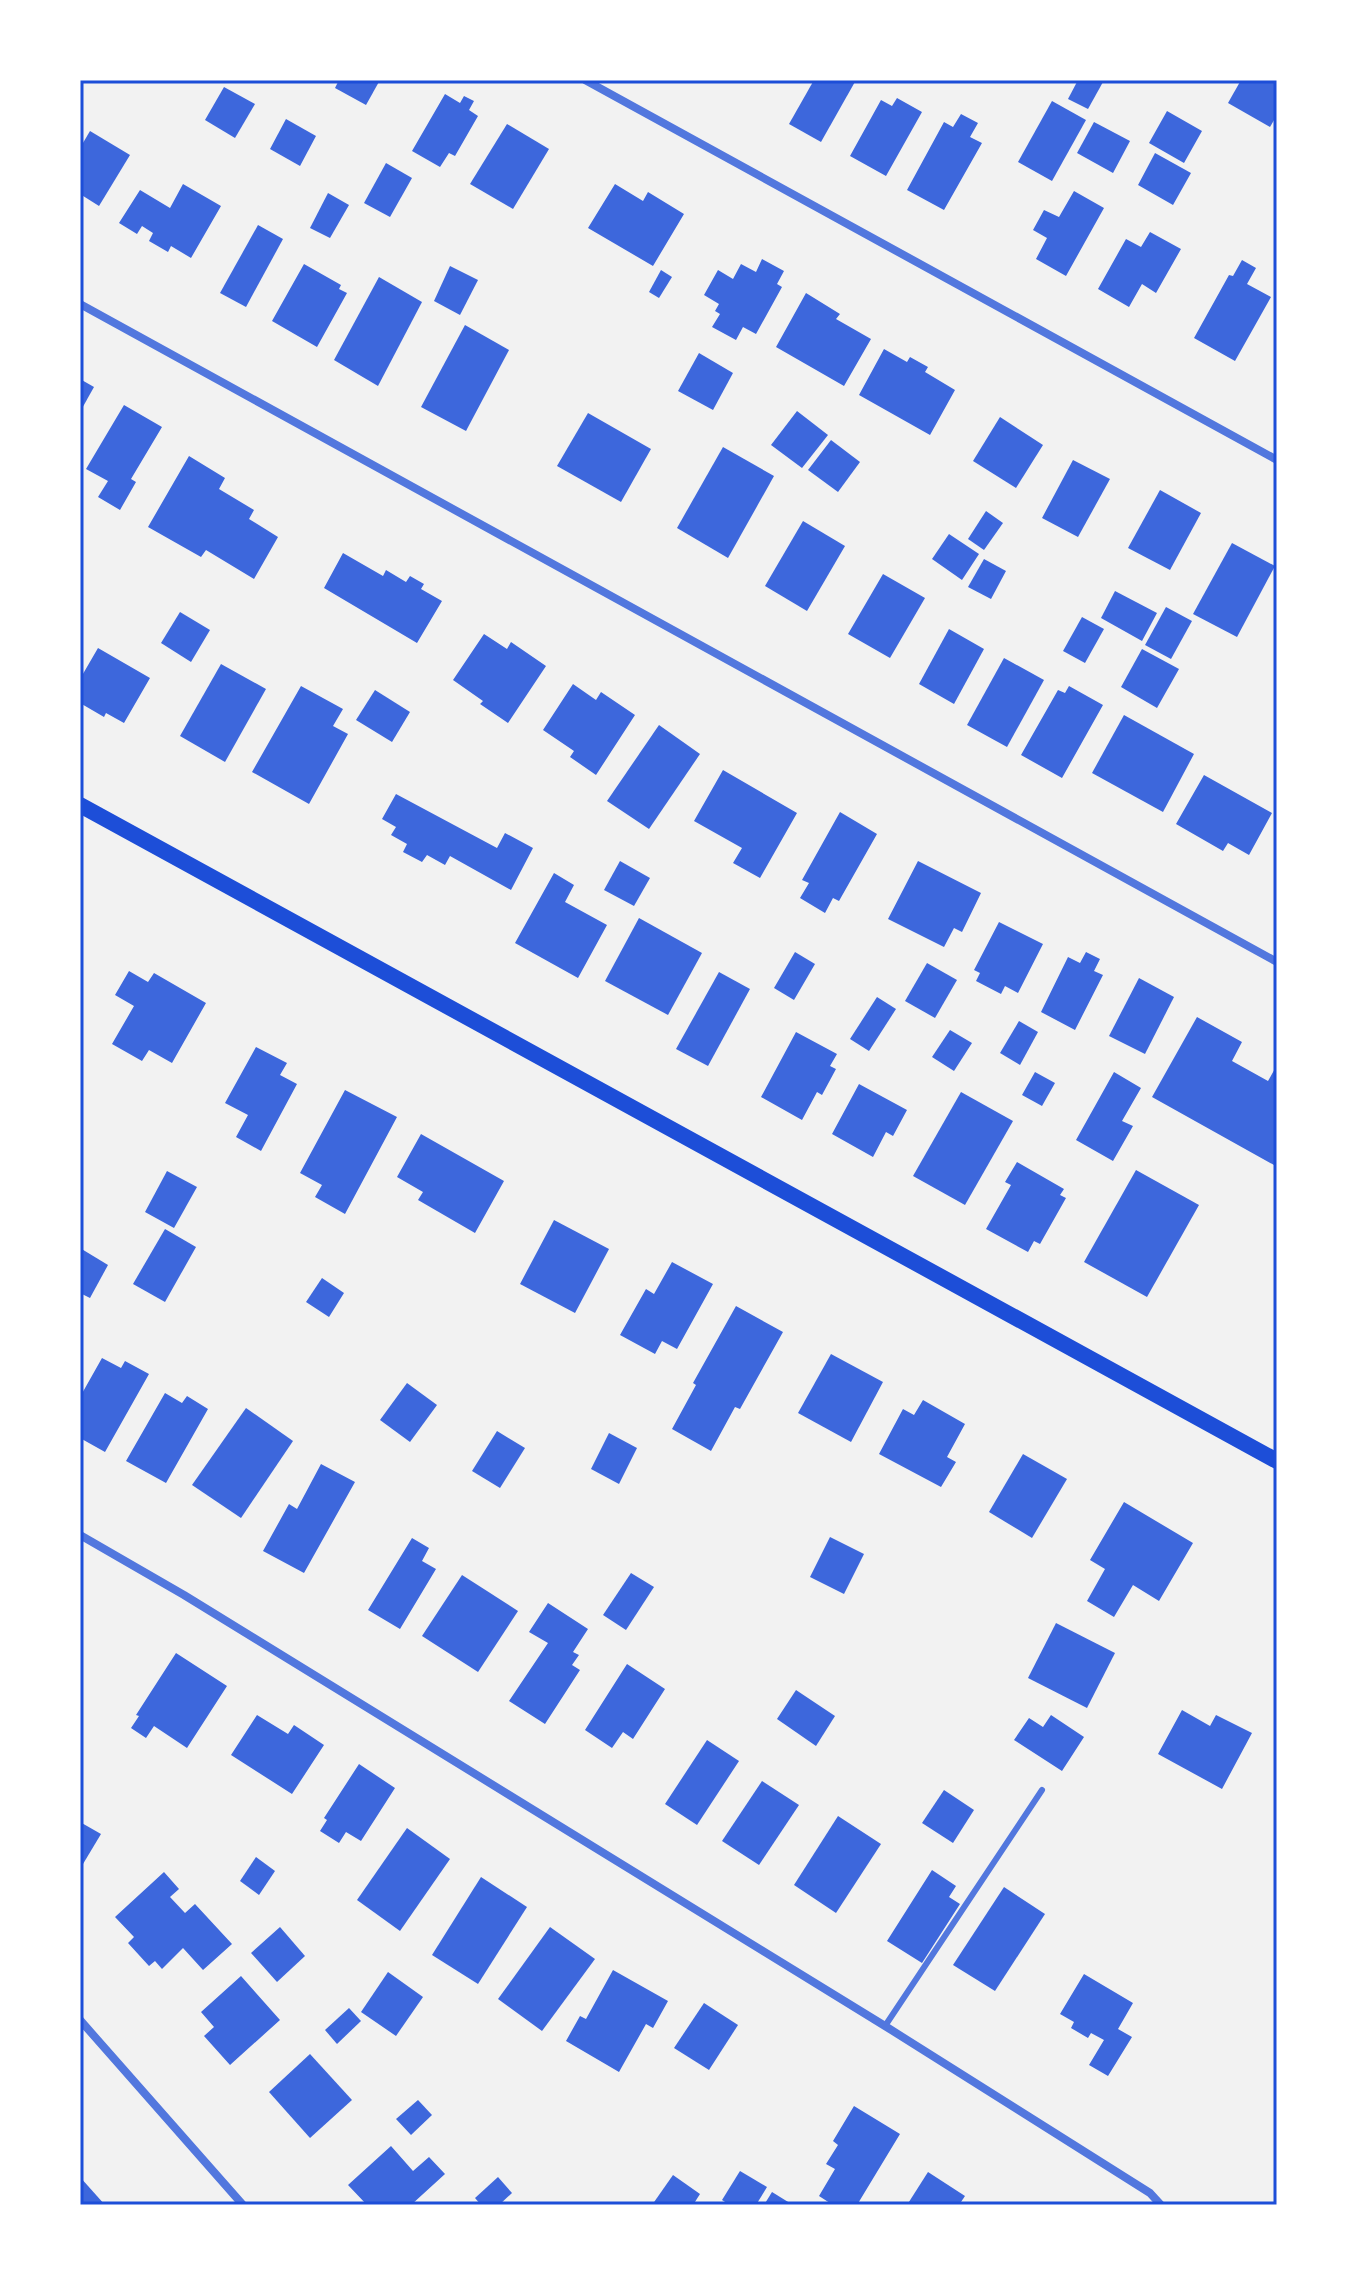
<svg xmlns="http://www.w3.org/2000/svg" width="1357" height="2285" viewBox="0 0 1357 2285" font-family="Barlow,sans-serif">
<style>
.building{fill:#3d67dc}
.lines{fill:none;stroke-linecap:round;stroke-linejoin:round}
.service{stroke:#5277de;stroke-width:6}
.minor{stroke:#5277de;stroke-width:8}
.secondary{stroke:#1d4ed8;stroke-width:16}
.neatline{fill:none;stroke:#1d4ed8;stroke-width:3}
</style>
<rect width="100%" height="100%" fill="#f2f2f2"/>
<g class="building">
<path d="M 339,80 L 380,80 L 366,105 L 335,88 Z"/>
<path d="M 814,80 L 856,80 L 821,142 L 789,124 Z"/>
<path d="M 1078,80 L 1100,80 L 1103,82 L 1088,109 L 1068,99 Z"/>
<path d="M 1241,80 L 1277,80 L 1277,115 L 1270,127 L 1228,103 Z"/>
<path d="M 224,87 L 255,104 L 235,138 L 205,120 Z"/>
<path d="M 445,94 L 460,103 L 464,96 L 474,101 L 469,110 L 478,116 L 455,156 L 449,153 L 440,167 L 412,151 Z"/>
<path d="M 897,98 L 922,112 L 886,176 L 850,156 L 881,100 L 892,106 Z"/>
<path d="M 1052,101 L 1086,120 L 1052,181 L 1018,162 Z"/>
<path d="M 1167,111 L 1202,131 L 1184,163 L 1149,143 Z"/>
<path d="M 961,114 L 978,123 L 970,137 L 982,143 L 944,210 L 907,190 L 944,122 L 953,127 Z"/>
<path d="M 286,119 L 316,136 L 300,166 L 270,149 Z"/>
<path d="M 1094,122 L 1130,141 L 1113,173 L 1077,153 Z"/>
<path d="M 507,124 L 549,149 L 513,209 L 470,184 Z"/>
<path d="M 90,131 L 130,155 L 99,206 L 80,194 L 80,148 Z"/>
<path d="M 1155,153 L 1191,173 L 1173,205 L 1138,185 Z"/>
<path d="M 386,163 L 412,178 L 390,217 L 364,203 Z"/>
<path d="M 183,184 L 221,206 L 191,258 L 171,246 L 168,252 L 149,241 L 153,233 L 142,226 L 137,234 L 119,223 L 140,190 L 170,208 Z"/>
<path d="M 615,184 L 643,201 L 648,192 L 684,214 L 653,266 L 588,228 Z"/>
<path d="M 1074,191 L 1104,208 L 1066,276 L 1036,259 L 1047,238 L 1033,230 L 1044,210 L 1059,217 Z"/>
<path d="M 328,193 L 349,205 L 330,238 L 310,228 Z"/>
<path d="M 258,225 L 283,239 L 246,307 L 220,293 Z"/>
<path d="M 1150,232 L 1181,249 L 1156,293 L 1142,284 L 1129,307 L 1098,289 L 1126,239 L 1141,247 Z"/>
<path d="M 762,259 L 784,271 L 777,284 L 782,287 L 756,334 L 743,327 L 736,340 L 712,327 L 720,314 L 715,311 L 719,304 L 704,295 L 718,270 L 733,279 L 741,264 L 756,272 Z"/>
<path d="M 1242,260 L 1256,268 L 1247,284 L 1271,297 L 1235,361 L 1194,338 L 1229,275 L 1233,276 Z"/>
<path d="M 304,264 L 341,285 L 339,289 L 347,293 L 317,347 L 272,321 Z"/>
<path d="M 450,266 L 478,280 L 460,315 L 434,301 Z"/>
<path d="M 661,270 L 672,277 L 659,298 L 649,292 Z"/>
<path d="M 379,277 L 422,302 L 378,386 L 334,360 Z"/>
<path d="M 806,293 L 840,314 L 836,319 L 871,339 L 844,386 L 776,347 Z"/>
<path d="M 465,325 L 509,350 L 466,431 L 421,407 Z"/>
<path d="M 884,349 L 907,362 L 910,357 L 928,367 L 925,372 L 955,390 L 930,435 L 859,395 Z"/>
<path d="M 699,353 L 733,373 L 713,410 L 678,391 Z"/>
<path d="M 80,379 L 94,387 L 80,412 Z"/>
<path d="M 124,405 L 162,427 L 131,479 L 136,482 L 120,510 L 98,497 L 108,481 L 86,469 Z"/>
<path d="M 797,411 L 828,435 L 802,468 L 771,445 Z"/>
<path d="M 588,413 L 651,449 L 621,502 L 557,466 Z"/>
<path d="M 1000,417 L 1043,445 L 1016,488 L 973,461 Z"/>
<path d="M 831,440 L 860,462 L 838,492 L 808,470 Z"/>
<path d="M 723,447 L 774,476 L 728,558 L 677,528 Z"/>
<path d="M 189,456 L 225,478 L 219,489 L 254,510 L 249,519 L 278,537 L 254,579 L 206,550 L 201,557 L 148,527 Z"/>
<path d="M 1073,460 L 1110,479 L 1078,537 L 1042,518 Z"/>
<path d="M 1160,490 L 1201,513 L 1170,570 L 1128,548 Z"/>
<path d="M 986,511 L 1003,523 L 984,550 L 968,539 Z"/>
<path d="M 803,521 L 845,546 L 807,611 L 765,586 Z"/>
<path d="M 949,534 L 979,554 L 962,580 L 932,559 Z"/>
<path d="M 1232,543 L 1275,566 L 1237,637 L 1193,614 Z"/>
<path d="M 343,553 L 383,576 L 386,570 L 406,582 L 410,576 L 424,584 L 421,589 L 442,601 L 417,643 L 324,588 Z"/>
<path d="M 984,559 L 1006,571 L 991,599 L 968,587 Z"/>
<path d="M 883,574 L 925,598 L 890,658 L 848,634 Z"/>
<path d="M 1115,591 L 1157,613 L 1142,641 L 1101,618 Z"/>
<path d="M 1166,607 L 1192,621 L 1171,659 L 1145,645 Z"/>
<path d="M 180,612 L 210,630 L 191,662 L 161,643 Z"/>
<path d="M 1082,617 L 1104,629 L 1085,663 L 1063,651 Z"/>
<path d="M 949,629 L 984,649 L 954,704 L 919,684 Z"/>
<path d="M 484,634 L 507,649 L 511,642 L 546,666 L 508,723 L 480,704 L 483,701 L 453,680 Z"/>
<path d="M 98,648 L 150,678 L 124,723 L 106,713 L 104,717 L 80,703 L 80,679 Z"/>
<path d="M 1142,649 L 1179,669 L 1157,708 L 1121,687 Z"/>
<path d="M 1004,658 L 1044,680 L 1007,747 L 967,725 Z"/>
<path d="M 221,664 L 266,689 L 225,762 L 180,736 Z"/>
<path d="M 573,684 L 596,700 L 601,692 L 635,715 L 596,775 L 570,757 L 574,751 L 543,730 Z"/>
<path d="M 301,686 L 343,709 L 333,726 L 348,734 L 309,804 L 252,772 Z"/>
<path d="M 1069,686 L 1103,705 L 1062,778 L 1021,755 L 1058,690 L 1065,693 Z"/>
<path d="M 375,690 L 410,712 L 392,742 L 356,720 Z"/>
<path d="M 1124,715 L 1194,754 L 1163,812 L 1092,773 Z"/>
<path d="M 659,725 L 700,754 L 649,829 L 607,801 Z"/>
<path d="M 723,770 L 797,813 L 760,878 L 733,863 L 742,848 L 694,821 Z"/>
<path d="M 1204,775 L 1272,813 L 1249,855 L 1228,843 L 1223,851 L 1176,824 Z"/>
<path d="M 396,794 L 497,848 L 505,833 L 533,848 L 511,890 L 450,856 L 445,865 L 427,855 L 422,862 L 403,852 L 407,844 L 391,835 L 396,827 L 382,819 Z"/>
<path d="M 840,812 L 877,834 L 839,901 L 833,898 L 825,913 L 800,898 L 809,883 L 802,880 Z"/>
<path d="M 620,861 L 650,878 L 634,906 L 604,890 Z"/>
<path d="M 918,861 L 981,893 L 962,932 L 954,928 L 944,947 L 888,919 Z"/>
<path d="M 554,873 L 574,885 L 565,902 L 607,925 L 578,978 L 515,943 Z"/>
<path d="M 639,918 L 702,953 L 668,1015 L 605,981 Z"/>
<path d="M 999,922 L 1043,944 L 1018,993 L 1005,986 L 1001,994 L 976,981 L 980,973 L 974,970 Z"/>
<path d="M 795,952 L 815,964 L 794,1000 L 774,988 Z"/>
<path d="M 1086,952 L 1100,959 L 1094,971 L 1103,975 L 1075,1030 L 1041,1012 L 1068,957 L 1080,963 Z"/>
<path d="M 927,963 L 957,980 L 935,1018 L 905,1001 Z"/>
<path d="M 129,971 L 148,982 L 154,973 L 206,1003 L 172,1063 L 149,1050 L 142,1061 L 112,1044 L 134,1006 L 115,995 Z"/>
<path d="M 719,972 L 750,989 L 708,1066 L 676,1049 Z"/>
<path d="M 1139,978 L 1174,997 L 1145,1054 L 1109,1036 Z"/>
<path d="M 877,997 L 896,1009 L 869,1051 L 850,1039 Z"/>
<path d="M 1197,1017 L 1242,1042 L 1232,1061 L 1268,1081 L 1277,1065 L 1277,1160 L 1274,1165 L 1152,1097 Z"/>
<path d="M 1019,1021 L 1038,1032 L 1020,1065 L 1000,1053 Z"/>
<path d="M 950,1030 L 972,1043 L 954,1071 L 932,1057 Z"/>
<path d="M 796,1032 L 837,1054 L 830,1066 L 836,1069 L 822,1095 L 817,1092 L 802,1120 L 761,1097 Z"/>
<path d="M 256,1047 L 287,1063 L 280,1075 L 297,1084 L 261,1151 L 236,1137 L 248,1115 L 225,1103 Z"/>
<path d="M 1035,1072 L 1055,1083 L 1042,1106 L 1022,1095 Z"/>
<path d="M 1114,1072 L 1141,1088 L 1122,1121 L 1133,1126 L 1113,1161 L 1076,1140 Z"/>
<path d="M 859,1084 L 907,1110 L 893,1136 L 886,1132 L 873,1157 L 832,1134 Z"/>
<path d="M 345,1090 L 397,1117 L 345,1214 L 315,1197 L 322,1185 L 300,1173 Z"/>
<path d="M 961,1092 L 1013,1121 L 965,1205 L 913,1176 Z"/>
<path d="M 421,1134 L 504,1181 L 475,1233 L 418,1200 L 423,1192 L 397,1177 Z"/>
<path d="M 1017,1162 L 1064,1189 L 1060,1195 L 1066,1198 L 1040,1244 L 1034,1241 L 1028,1252 L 986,1229 L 1011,1185 L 1005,1182 Z"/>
<path d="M 1136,1170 L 1199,1205 L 1147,1297 L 1084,1262 Z"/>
<path d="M 167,1171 L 197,1187 L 174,1228 L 145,1212 Z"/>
<path d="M 554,1220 L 609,1249 L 575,1313 L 520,1284 Z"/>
<path d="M 165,1229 L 196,1247 L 165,1302 L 133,1284 Z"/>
<path d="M 80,1248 L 108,1265 L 90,1298 L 80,1293 Z"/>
<path d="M 672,1262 L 713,1284 L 677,1349 L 662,1341 L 655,1354 L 620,1335 L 646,1289 L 654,1294 Z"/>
<path d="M 322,1278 L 344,1293 L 329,1317 L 306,1302 Z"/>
<path d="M 736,1306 L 783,1332 L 740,1409 L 735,1407 L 711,1451 L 672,1429 L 696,1385 L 693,1383 Z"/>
<path d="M 831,1354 L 883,1382 L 851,1442 L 798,1413 Z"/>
<path d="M 102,1358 L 121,1368 L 125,1361 L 149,1374 L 105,1452 L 80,1438 L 80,1397 Z"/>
<path d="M 407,1383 L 437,1405 L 410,1442 L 380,1420 Z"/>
<path d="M 165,1393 L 182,1403 L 187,1396 L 208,1409 L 166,1483 L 126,1461 Z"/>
<path d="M 923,1400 L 965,1424 L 947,1457 L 956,1462 L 941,1487 L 879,1454 L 903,1409 L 914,1415 Z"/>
<path d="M 246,1408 L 293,1441 L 241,1518 L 192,1485 Z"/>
<path d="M 497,1431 L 525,1448 L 500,1488 L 472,1471 Z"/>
<path d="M 609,1433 L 637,1448 L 619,1484 L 591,1469 Z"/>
<path d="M 1023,1454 L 1067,1479 L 1032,1538 L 989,1512 Z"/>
<path d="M 321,1464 L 355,1482 L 304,1573 L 263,1551 L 289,1504 L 297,1509 Z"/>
<path d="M 1124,1502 L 1193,1543 L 1159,1601 L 1133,1585 L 1114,1617 L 1087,1601 L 1105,1569 L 1090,1560 Z"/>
<path d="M 830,1537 L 864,1554 L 844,1594 L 810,1577 Z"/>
<path d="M 412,1538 L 429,1548 L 422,1561 L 436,1569 L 400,1629 L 368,1610 Z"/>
<path d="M 631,1573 L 654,1587 L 626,1630 L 603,1615 Z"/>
<path d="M 462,1575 L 518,1611 L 478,1672 L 422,1636 Z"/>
<path d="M 548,1603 L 588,1629 L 573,1652 L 579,1655 L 572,1665 L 580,1670 L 545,1724 L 509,1701 L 548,1643 L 529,1632 Z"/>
<path d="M 1056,1623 L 1115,1653 L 1087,1708 L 1028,1678 Z"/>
<path d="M 176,1653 L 227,1686 L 187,1748 L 154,1726 L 146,1738 L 131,1728 L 139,1716 L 136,1715 Z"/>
<path d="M 627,1664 L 665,1689 L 633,1739 L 623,1732 L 612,1748 L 585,1730 Z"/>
<path d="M 796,1690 L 835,1716 L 816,1746 L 777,1719 Z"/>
<path d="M 1182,1710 L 1210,1726 L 1216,1715 L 1252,1733 L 1222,1789 L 1158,1754 Z"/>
<path d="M 257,1715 L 288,1734 L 294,1725 L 324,1745 L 292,1794 L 231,1755 Z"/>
<path d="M 1051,1715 L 1084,1737 L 1062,1771 L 1014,1740 L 1029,1718 L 1043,1727 Z"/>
<path d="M 707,1740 L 739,1761 L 697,1825 L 665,1804 Z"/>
<path d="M 359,1764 L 395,1788 L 361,1841 L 346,1832 L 339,1843 L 320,1831 L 327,1820 L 324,1818 Z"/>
<path d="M 762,1781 L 799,1805 L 759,1865 L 722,1841 Z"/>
<path d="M 944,1790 L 974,1810 L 953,1843 L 922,1823 Z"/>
<path d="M 838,1816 L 881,1844 L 836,1913 L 794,1885 Z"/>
<path d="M 80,1822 L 101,1834 L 80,1869 Z"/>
<path d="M 407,1828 L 450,1859 L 400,1931 L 357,1900 Z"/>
<path d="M 256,1857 L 275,1871 L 259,1895 L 240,1881 Z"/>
<path d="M 932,1870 L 956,1886 L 949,1897 L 960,1904 L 922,1963 L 887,1941 Z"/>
<path d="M 164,1872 L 179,1889 L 170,1897 L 185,1913 L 195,1904 L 232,1944 L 203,1970 L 183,1948 L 162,1969 L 155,1961 L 149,1966 L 128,1943 L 134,1937 L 115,1917 Z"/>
<path d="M 481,1877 L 527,1907 L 478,1984 L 432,1955 Z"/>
<path d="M 1004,1887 L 1045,1914 L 995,1991 L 953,1965 Z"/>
<path d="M 280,1927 L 305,1956 L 277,1982 L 251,1953 Z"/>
<path d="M 550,1927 L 595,1959 L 542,2031 L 498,1999 Z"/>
<path d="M 613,1970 L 668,2001 L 653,2028 L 646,2024 L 619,2072 L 566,2041 L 580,2016 L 586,2019 Z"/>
<path d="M 388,1972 L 423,1997 L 396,2036 L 361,2012 Z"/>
<path d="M 1084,1974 L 1133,2003 L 1118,2029 L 1132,2037 L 1108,2076 L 1089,2065 L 1104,2040 L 1091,2033 L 1088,2038 L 1071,2028 L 1074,2022 L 1060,2014 Z"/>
<path d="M 241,1976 L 280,2020 L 230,2065 L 204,2036 L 214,2027 L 201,2012 Z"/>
<path d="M 704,2003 L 738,2025 L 709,2070 L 674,2048 Z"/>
<path d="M 349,2008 L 361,2021 L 337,2044 L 325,2030 Z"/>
<path d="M 310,2054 L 352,2100 L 310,2138 L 269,2092 Z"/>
<path d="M 418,2100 L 432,2115 L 411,2135 L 396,2119 Z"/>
<path d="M 854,2106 L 900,2134 L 857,2205 L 833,2205 L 819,2196 L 835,2169 L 826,2164 L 838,2145 L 833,2141 Z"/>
<path d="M 391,2146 L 413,2171 L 429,2157 L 445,2174 L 411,2205 L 367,2205 L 348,2185 Z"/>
<path d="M 740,2171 L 767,2187 L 756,2205 L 730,2205 L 722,2200 Z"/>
<path d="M 928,2172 L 965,2196 L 959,2205 L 907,2205 Z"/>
<path d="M 673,2175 L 700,2194 L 693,2205 L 652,2205 Z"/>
<path d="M 80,2177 L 105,2205 L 80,2205 Z"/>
<path d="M 498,2177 L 512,2193 L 499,2205 L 481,2205 L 475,2198 Z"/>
<path d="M 772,2192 L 793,2205 L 764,2205 Z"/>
</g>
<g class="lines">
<path class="service" d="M 885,2026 L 1042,1790"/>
<g class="minor">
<path d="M 585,80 L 1277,460"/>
<path d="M 80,304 L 1277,962"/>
<path d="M 80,1535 L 184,1595 L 885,2026 L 1150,2193 L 1161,2205"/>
<path d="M 80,2020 L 243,2205"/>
</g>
<path class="secondary" d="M 80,805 L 1277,1461"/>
</g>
<rect width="1357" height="2285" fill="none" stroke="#ffffff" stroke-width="164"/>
<rect x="82" y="82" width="1193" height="2121" class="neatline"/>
</svg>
